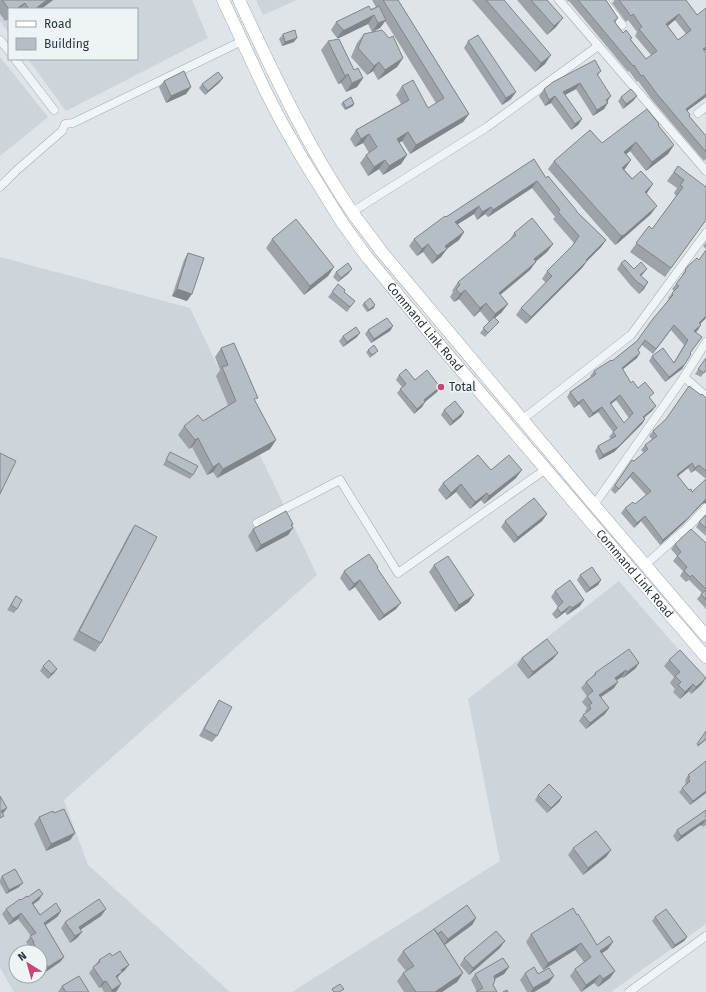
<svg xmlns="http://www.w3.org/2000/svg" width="706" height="992" viewBox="0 0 706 992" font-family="'Fira Sans',sans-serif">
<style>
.built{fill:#cdd4da;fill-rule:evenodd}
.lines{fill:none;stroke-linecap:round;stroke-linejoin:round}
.street-casing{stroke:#a4acb2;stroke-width:9}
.primary-casing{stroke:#9eabb4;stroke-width:13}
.street{stroke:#f1f4f6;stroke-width:8}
.primary{stroke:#fff;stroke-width:12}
.wall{fill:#9da3a9;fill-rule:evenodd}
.shaded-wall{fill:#7f858a}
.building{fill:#b6bec5;stroke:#7f858a;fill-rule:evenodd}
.poi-dot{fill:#cd4473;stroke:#eef3f6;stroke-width:1.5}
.labels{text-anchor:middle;stroke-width:3.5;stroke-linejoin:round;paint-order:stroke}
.street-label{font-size:12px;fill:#28353f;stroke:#eef3f6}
.poi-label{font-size:12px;fill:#28353f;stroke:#eef3f6;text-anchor:start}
</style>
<rect width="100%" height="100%" fill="#dfe4e8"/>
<g class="built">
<path d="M 0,0 L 192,0 L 208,38 L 66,111 L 28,59 L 137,59 L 137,9 L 9,9 L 9,33 L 0,21 Z"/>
<path d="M 256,0 L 297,0 L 263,15 Z"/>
<path d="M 0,57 L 48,117 L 0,156 Z"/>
<path d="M 0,257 L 190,308 L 317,575 L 64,800 L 88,865 L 230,992 L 14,992 L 0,968 ZM 16,952 L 40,952 L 40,976 L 16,976 Z"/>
<path d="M 619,581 L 706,681 L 706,924 L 611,992 L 292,992 L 500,861 L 468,699 Z"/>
</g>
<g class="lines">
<g class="street-casing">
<g id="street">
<path d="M 559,0 L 706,171"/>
<path d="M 603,0 L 622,25"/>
<path d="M 0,40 L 9,51"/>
<path d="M 15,59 L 54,110"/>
<path d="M 698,113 L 706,107"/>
<path d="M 0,187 L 17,170 L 62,131 L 65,124 L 73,123 L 242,41"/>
<path d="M 352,212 L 487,127 L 598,46"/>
<path d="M 684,377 L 706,396"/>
<path d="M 523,419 L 631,335 L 706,233"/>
<path d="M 594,505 L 684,377 L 706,342"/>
<path d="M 257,523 L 340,480 L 398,573 L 546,469"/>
<path d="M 645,565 L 688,527 L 706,508"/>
<path d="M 629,992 L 706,936"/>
</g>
</g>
<g class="primary-casing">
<g id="primary">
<path id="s1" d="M 223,0 L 265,90 L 282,123 L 302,158 L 343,224 L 367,257 L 438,343 L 706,657"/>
<path d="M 239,0 C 273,72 307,146 352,212 C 361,225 372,238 381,251 L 594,505 L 706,636"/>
</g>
</g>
<use href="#street" class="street"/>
<use href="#primary" class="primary"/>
</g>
<g class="wall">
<path d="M 0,0 L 53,0 L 41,9 L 9,9 L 9,19 L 5,21 L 0,14 Z"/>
<path d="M 372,0 L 398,0 L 469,114 L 463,122 L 410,154 L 402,141 L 399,143 L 407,155 L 401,164 L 383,175 L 379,169 L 368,176 L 360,163 L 366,155 L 369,153 L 363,143 L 355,147 L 350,139 L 356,130 L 401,104 L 396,95 L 402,86 L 428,108 L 436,103 L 385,21 L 380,28 L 372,32 L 368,24 L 339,38 L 337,38 L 331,30 L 336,22 L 376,7 Z"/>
<path d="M 472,0 L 504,0 L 545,64 L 535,72 Z"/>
<path d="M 517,0 L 547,0 L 556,27 L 547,35 Z"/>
<path d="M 567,0 L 606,0 L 618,18 L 615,23 L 623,33 L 631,40 L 646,59 L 651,55 L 635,36 L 637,32 L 628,20 L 626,22 L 612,3 L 614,1 L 614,0 L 686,0 L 704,51 L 706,53 L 706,97 L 687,111 L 690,115 L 689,116 L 706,136 L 706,159 L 704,161 L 652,100 L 638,81 L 637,82 L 629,71 L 628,72 L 569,1 L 568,2 ZM 675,20 L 686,34 L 678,40 L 668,26 Z"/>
<path d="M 283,34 L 294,42 L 282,46 L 279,39 Z"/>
<path d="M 364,34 L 403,58 L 397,67 L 378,80 L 373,71 L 367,75 L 351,57 L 357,43 Z"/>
<path d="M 328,41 L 354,70 L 363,78 L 357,87 L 346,92 L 341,83 L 338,84 L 321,50 Z"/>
<path d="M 468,41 L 511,99 L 502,105 L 464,48 Z"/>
<path d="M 601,71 L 598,75 L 608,102 L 604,109 L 593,116 L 576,89 L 565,95 L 582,119 L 578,125 L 571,130 L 551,103 L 545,106 L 539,96 L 544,89 Z"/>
<path d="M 164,81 L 191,87 L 186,94 L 166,103 L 159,87 Z"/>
<path d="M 220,82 L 205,95 L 199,88 L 202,84 Z"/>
<path d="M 637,96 L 633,101 L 623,109 L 618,101 L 621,97 Z"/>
<path d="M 343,102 L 353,106 L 345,110 L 341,104 Z"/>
<path d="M 659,124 L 658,125 L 674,145 L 668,154 L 646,171 L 630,151 L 626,154 L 631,160 L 624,169 L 646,194 L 651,214 L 618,243 L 615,245 L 548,169 L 554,161 Z"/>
<path d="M 534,159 L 546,178 L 577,212 L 606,240 L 601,247 L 587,261 L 582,268 L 526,324 L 516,315 L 521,308 L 546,283 L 542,279 L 547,271 L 571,247 L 574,243 L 553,219 L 555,217 L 532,188 L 488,217 L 485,214 L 477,220 L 474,214 L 458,224 L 464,232 L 459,240 L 446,249 L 441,257 L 432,264 L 423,252 L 417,256 L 409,246 L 414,239 L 446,217 Z"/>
<path d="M 678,166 L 706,220 L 665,277 L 630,252 L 649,226 L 652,229 L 676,196 L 674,193 L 677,188 L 667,181 Z"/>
<path d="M 514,233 L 553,244 L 547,252 L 535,262 L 530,270 L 500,295 L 502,312 L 495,318 L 495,326 L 485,337 L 480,333 L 489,322 L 480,311 L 474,317 L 459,299 L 454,302 L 450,297 L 453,292 L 452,291 L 458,282 L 509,241 Z"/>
<path d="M 272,239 L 334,267 L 328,276 L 304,295 L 266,248 Z"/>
<path d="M 706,242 L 706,249 L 703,246 Z"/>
<path d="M 706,250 L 706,318 L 700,324 L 698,330 L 696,332 L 702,337 L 690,353 L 685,364 L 682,369 L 665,382 L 649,361 L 652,356 L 674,362 L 684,345 L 671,330 L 653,354 L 642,345 L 638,350 L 637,358 L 623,369 L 631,383 L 650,398 L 656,406 L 652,411 L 644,418 L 645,419 L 642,424 L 614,452 L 599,460 L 595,451 L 598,446 L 611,439 L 609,437 L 613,432 L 598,412 L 589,418 L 579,404 L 574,408 L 567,397 L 570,392 L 591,377 L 590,376 L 594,371 L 612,361 L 637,341 L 669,299 L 668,298 L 674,291 L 672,289 L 683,276 L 682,275 L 688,266 L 699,260 ZM 616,400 L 629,418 L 624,423 L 611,404 Z"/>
<path d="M 188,253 L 187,301 L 172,296 L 184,260 Z"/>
<path d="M 621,263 L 634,269 L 647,269 L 641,276 L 648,282 L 644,289 L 639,294 L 631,286 L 617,269 Z"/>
<path d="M 336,272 L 349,273 L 338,282 L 333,277 Z"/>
<path d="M 332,292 L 344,292 L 355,301 L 347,312 L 328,297 Z"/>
<path d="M 364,303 L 374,308 L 367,312 L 362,305 Z"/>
<path d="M 393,326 L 390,331 L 371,343 L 365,334 L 368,330 Z"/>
<path d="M 343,336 L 357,337 L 343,347 L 339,341 Z"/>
<path d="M 221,348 L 255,401 L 276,440 L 270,449 L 217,478 L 213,472 L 207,475 L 192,447 L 189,449 L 178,435 L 184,426 L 203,421 L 228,405 L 216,376 L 220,370 L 215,357 Z"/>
<path d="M 368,350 L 376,353 L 370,358 L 366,352 Z"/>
<path d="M 706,358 L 706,370 L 701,377 L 695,374 Z"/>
<path d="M 399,375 L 415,380 L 440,387 L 437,392 L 425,402 L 422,407 L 414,414 L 397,393 L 402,387 L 396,380 Z"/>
<path d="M 701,395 L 706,398 L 706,479 L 695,470 L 691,473 L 688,468 L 678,476 L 689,490 L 702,504 L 684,523 L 660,545 L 641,521 L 634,528 L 621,513 L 625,508 L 635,504 L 646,495 L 630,477 L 615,494 L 611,490 L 632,460 L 634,461 L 644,453 L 641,450 L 645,445 L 652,439 L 649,436 L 653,431 Z"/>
<path d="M 444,410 L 464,412 L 461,417 L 450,426 L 441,415 Z"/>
<path d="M 170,452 L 193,475 L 190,479 L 163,465 Z"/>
<path d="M 491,470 L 516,478 L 484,504 L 481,500 L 470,509 L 456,492 L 446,500 L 438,490 L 443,483 Z"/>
<path d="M 547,514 L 542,521 L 514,543 L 501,527 L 505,521 Z"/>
<path d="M 706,515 L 706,536 L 696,527 L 699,522 Z"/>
<path d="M 293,524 L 288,535 L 256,552 L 248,536 L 253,529 Z"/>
<path d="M 135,525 L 101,643 L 95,652 L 73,640 L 129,534 Z"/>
<path d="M 706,543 L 706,609 L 697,599 L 702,593 L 689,580 L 686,582 L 680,576 L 683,571 L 673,561 L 677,556 L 671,549 L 675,544 Z"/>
<path d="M 434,565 L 469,602 L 455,612 L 429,572 Z"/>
<path d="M 377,568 L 396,609 L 379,621 L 355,587 L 349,591 L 340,578 L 344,571 Z"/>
<path d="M 580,575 L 601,580 L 598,585 L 586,593 L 577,580 Z"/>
<path d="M 555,591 L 580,606 L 567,615 L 565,612 L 556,619 L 552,614 L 558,607 L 551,597 Z"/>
<path d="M 16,596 L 17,609 L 14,613 L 7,610 Z"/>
<path d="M 522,658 L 553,659 L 528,679 L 517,665 Z"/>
<path d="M 669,660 L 706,678 L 701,685 L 691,694 L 689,691 L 680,699 L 673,692 L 675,689 L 670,683 L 674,677 L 664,666 Z"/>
<path d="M 639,663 L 635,669 L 623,678 L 622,677 L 616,680 L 614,688 L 601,697 L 609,708 L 605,714 L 586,729 L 579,721 L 583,715 L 586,713 L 585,711 L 587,708 L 582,702 L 587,696 L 581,688 L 586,682 L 592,677 L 595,673 Z"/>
<path d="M 43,666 L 57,669 L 54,673 L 48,679 L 40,671 Z"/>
<path d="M 219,700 L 217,736 L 212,742 L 199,736 L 215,707 Z"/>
<path d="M 706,761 L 706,793 L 690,805 L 679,792 L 686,784 L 685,783 L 686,781 L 685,780 L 688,775 Z"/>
<path d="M 538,795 L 562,797 L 559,802 L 547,813 L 535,800 Z"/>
<path d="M 706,810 L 706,825 L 703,827 L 702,825 L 699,826 L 677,842 L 673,836 L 677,830 Z"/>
<path d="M 54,813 L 75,833 L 70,840 L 46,851 L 34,824 L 39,817 Z"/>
<path d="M 573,848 L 611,850 L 606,857 L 583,875 L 568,855 Z"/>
<path d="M 2,876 L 19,887 L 6,894 L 0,883 L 0,880 Z"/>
<path d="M 28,897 L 39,900 L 33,904 L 40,915 L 61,911 L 57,917 L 45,925 L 64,957 L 60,962 L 44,973 L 40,966 L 40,952 L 31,952 L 29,948 L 29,947 L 26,942 L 31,936 L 18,919 L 9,925 L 2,914 L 6,909 Z"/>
<path d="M 106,909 L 101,916 L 80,930 L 82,932 L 77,938 L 70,943 L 61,928 L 65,922 Z"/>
<path d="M 655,917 L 687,937 L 684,941 L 672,949 L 652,921 Z"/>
<path d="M 476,918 L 472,925 L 445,945 L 463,973 L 457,982 L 442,992 L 404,992 L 397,981 L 403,973 L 406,971 L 397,960 L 403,951 L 433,930 L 434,929 Z"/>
<path d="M 531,934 L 597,945 L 608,949 L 602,953 L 615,971 L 610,978 L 598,987 L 594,983 L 581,992 L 570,976 L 575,969 L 584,962 L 575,950 L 543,970 L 526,942 Z"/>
<path d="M 500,948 L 469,975 L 460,965 L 464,958 Z"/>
<path d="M 112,956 L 129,965 L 124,971 L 121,973 L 117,978 L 117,991 L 115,992 L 104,992 L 101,987 L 99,988 L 89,973 L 99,960 Z"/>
<path d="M 509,967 L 504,974 L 495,979 L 493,985 L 477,992 L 471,980 L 475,974 Z"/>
<path d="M 525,973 L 538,974 L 549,983 L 534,992 L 527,992 L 520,980 Z"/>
<path d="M 62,986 L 89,992 L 58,992 Z"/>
</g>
<g class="shaded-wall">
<path d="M 47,0 L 53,0 L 41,9 L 35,9 Z"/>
<path d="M 25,3 L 20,9 L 16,9 Z"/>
<path d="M 679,14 L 675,20 L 662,30 L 666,24 Z"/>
<path d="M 374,15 L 368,24 L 339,38 L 337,38 L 343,30 Z"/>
<path d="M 563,18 L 556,27 L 547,35 L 554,26 Z"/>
<path d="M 386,20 L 380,28 L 372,32 L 378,23 Z"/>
<path d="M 297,38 L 294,42 L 282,46 L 285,42 Z"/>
<path d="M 706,47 L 706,50 L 699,55 L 703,49 Z"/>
<path d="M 551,55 L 545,64 L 535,72 L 541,63 Z"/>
<path d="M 403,58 L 397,67 L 378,80 L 385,70 Z"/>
<path d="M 379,62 L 373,71 L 367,75 L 374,66 Z"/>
<path d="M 348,74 L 341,83 L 338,84 L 345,76 Z"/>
<path d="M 223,78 L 220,82 L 205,95 L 208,91 Z"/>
<path d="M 363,78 L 357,87 L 346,92 L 352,83 Z"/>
<path d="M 580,83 L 576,89 L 559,98 L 563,92 Z"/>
<path d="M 191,87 L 186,94 L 166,103 L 171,96 Z"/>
<path d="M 516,92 L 511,99 L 502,105 L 506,98 Z"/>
<path d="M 706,94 L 706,97 L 681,115 L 686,109 Z"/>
<path d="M 555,96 L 551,103 L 545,106 L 549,100 Z"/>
<path d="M 611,96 L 607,102 L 606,100 Z"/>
<path d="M 637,96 L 633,101 L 623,109 L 626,104 Z"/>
<path d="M 608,103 L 604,109 L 593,116 L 597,110 Z"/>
<path d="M 354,104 L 353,106 L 345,110 L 346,108 Z"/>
<path d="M 469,114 L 463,122 L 410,154 L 416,145 Z"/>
<path d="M 582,119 L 578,125 L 571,130 L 575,124 Z"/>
<path d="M 408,132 L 402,141 L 391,148 L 397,139 Z"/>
<path d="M 369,134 L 363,143 L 355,147 L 361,139 Z"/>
<path d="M 636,142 L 630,151 L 618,161 L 624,152 Z"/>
<path d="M 674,145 L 668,154 L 646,171 L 652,162 Z"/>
<path d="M 407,155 L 401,164 L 383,175 L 389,166 Z"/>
<path d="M 385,160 L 379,169 L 368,176 L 374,167 Z"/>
<path d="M 631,160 L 625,169 L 616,176 L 622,168 Z"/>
<path d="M 537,181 L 532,188 L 488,217 L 493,210 Z"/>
<path d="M 653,184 L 647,193 L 639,200 L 645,192 Z"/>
<path d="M 479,206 L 474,214 L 450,229 L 455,222 Z"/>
<path d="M 657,206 L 651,214 L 618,243 L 615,245 L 621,236 Z"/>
<path d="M 491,207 L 485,214 L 477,220 L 482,212 Z"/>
<path d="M 464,232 L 459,240 L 440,254 L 445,246 Z"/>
<path d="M 606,240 L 601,247 L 581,267 L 586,260 Z"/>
<path d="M 428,244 L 423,252 L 417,256 L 422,249 Z"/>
<path d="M 553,244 L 547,252 L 528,268 L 534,259 Z"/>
<path d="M 447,249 L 441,257 L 432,264 L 437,256 Z"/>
<path d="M 587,261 L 582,268 L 526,324 L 531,317 Z"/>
<path d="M 536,262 L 530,270 L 493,301 L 499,293 Z"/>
<path d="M 334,267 L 328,276 L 304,295 L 310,286 Z"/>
<path d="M 352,269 L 349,273 L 338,282 L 341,278 Z"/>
<path d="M 647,269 L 642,275 L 635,281 L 640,275 Z"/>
<path d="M 648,282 L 644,289 L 639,294 L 644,287 Z"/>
<path d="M 177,289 L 192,294 L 187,301 L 172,296 Z"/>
<path d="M 465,290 L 459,299 L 454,302 L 460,294 Z"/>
<path d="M 486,303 L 480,311 L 474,317 L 480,308 Z"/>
<path d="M 508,304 L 502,312 L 489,323 L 495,314 Z"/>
<path d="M 375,305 L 374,308 L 367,312 L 369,310 Z"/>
<path d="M 706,316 L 706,318 L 696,328 L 699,323 Z"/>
<path d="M 701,325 L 698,330 L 691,336 L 694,331 Z"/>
<path d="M 393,326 L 390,331 L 371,343 L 374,339 Z"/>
<path d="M 360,333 L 357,337 L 343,347 L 347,342 Z"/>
<path d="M 640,353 L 637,358 L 618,373 L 622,368 Z"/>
<path d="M 685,364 L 682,369 L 665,382 L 669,377 Z"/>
<path d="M 440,387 L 437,392 L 421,405 L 424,400 Z"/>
<path d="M 620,395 L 616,400 L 606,408 L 610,403 Z"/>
<path d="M 583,399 L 579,404 L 574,408 L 578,403 Z"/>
<path d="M 425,402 L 422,407 L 414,414 L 417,409 Z"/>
<path d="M 656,406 L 652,411 L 639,422 L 643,417 Z"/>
<path d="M 602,407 L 598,412 L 589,418 L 593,413 Z"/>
<path d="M 464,412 L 461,417 L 450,426 L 453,421 Z"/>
<path d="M 645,419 L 642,424 L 614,452 L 599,460 L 603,455 Z"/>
<path d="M 198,438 L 192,447 L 189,449 L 195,440 Z"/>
<path d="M 276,440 L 270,449 L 217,478 L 223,469 Z"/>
<path d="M 219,463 L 213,472 L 207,475 L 213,467 Z"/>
<path d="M 692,463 L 688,468 L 673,480 L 677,475 Z"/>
<path d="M 699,465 L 695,470 L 691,473 L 695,468 Z"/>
<path d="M 522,470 L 516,478 L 484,504 L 489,496 Z"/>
<path d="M 633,472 L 630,477 L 615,494 L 619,489 Z"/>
<path d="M 461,484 L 456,492 L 446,500 L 451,493 Z"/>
<path d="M 487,493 L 481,500 L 470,509 L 475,502 Z"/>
<path d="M 706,499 L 706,503 L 702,504 L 684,523 L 660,545 L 663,540 Z"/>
<path d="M 547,514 L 542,521 L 514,543 L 518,537 Z"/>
<path d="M 645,516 L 641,521 L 634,528 L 637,523 Z"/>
<path d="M 293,524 L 289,530 L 293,528 L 288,535 L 256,552 L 261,545 Z"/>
<path d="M 360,580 L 355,587 L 349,591 L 354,584 Z"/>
<path d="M 601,580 L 598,585 L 586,593 L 590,588 Z"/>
<path d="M 474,595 L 469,602 L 455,612 L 459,605 Z"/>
<path d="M 584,600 L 580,606 L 567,615 L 572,608 Z"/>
<path d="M 401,603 L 396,609 L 379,621 L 384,615 Z"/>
<path d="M 570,606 L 565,612 L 556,619 L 561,613 Z"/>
<path d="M 558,653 L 553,659 L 528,679 L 533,672 Z"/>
<path d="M 639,663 L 635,669 L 623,678 L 627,672 Z"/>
<path d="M 57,669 L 54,673 L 48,679 L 51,674 Z"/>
<path d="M 626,670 L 622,677 L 611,684 L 615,678 Z"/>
<path d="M 706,678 L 701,685 L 691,694 L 696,687 Z"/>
<path d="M 618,682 L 614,688 L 595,701 L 599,695 Z"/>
<path d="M 693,684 L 689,691 L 680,699 L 685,692 Z"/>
<path d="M 609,708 L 605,714 L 586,729 L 590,723 Z"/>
<path d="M 706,739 L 706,740 L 697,747 L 698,745 Z"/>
<path d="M 706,791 L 706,793 L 690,805 L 693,801 Z"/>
<path d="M 562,797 L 559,802 L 547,813 L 551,808 Z"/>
<path d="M 7,808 L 2,815 L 1,811 Z"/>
<path d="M 706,820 L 702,825 L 699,826 L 677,842 L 681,836 L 703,821 Z"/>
<path d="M 75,833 L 70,840 L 46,851 L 51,844 Z"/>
<path d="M 611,850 L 606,857 L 583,875 L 588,868 Z"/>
<path d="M 23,883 L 19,887 L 6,894 L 9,890 Z"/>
<path d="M 43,894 L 39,900 L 28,908 L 32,903 Z"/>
<path d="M 106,909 L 101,916 L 74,934 L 79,927 Z"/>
<path d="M 61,911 L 57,917 L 40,929 L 44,923 Z"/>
<path d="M 21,913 L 18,919 L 9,925 L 13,919 Z"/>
<path d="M 476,918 L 472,925 L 443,946 L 448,939 Z"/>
<path d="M 82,932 L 77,938 L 70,943 L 75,936 Z"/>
<path d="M 687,937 L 684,941 L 672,949 L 675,945 Z"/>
<path d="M 505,941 L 500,948 L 469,975 L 473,968 Z"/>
<path d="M 613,942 L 608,949 L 595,958 L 600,951 Z"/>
<path d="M 581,943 L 575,950 L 543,970 L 548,963 Z"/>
<path d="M 64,957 L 60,962 L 44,973 L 48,967 Z"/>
<path d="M 129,965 L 124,971 L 121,973 L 117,978 L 111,982 L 121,970 Z"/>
<path d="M 509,967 L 504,974 L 489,982 L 494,976 Z"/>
<path d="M 615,971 L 610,978 L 598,987 L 603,979 Z"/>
<path d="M 463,973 L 457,982 L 442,992 L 435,992 Z"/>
<path d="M 600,975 L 594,983 L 581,992 L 586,985 Z"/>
<path d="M 554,976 L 549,983 L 534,992 L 531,992 L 533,988 Z"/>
<path d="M 106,981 L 101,987 L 99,988 L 103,982 Z"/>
<path d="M 121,984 L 117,991 L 115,992 L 111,992 L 112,990 Z"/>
</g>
<g class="building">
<path d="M 2,0 L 47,0 L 35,9 L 29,9 L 25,3 L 16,9 L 9,9 Z"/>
<path d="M 383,0 L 398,0 L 469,114 L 416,145 L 408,132 L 397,139 L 407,155 L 389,166 L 385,160 L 374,167 L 366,155 L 377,147 L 369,134 L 361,139 L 356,130 L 409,100 L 402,86 L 413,80 L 428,108 L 444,98 Z"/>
<path d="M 486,0 L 504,0 L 551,55 L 541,63 Z"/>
<path d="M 531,0 L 547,0 L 563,18 L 554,26 Z"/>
<path d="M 578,0 L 606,0 L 618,18 L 614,21 L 623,33 L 626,30 L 632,38 L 630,39 L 646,59 L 657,51 L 639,29 L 642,27 L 633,14 L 631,16 L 619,0 L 686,0 L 697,15 L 706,8 L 706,47 L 703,49 L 706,53 L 706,94 L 686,109 L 690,115 L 689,116 L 706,136 L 706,152 L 657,94 L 643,75 L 641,76 L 634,65 L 633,66 ZM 679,14 L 691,30 L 678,40 L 666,24 Z"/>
<path d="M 369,6 L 371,10 L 379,6 L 386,20 L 378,23 L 374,15 L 345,30 L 343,30 L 336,22 Z"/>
<path d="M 295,30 L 297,38 L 285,42 L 283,34 Z"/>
<path d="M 382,30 L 389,38 L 393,36 L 403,58 L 385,70 L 379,62 L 374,66 L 358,48 L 364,34 Z"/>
<path d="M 478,35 L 516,92 L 506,98 L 468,41 Z"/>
<path d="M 339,39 L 354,70 L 358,68 L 363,78 L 352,83 L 348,74 L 345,76 L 328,41 Z"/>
<path d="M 595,60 L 601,71 L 597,74 L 611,96 L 606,100 L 608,103 L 597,110 L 580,83 L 563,92 L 582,119 L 575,124 L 555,96 L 549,100 L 544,89 L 553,82 Z"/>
<path d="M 184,71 L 191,87 L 171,96 L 164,81 Z"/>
<path d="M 218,72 L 223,78 L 208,91 L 202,84 Z"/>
<path d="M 631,89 L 637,96 L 626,104 L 621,97 Z"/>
<path d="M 351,97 L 354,104 L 346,108 L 343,102 Z"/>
<path d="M 647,109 L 659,124 L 658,125 L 674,145 L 652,162 L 636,142 L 624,152 L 631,160 L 622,168 L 632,179 L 641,171 L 653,184 L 645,192 L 657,206 L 624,235 L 621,236 L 554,161 L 590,130 L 602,143 Z"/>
<path d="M 534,159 L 546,178 L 548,176 L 576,210 L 577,212 L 606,240 L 586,260 L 587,261 L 531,317 L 521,308 L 552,276 L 547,271 L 573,245 L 579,236 L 558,212 L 560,210 L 537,181 L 493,210 L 491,207 L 482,212 L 479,206 L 455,222 L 464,232 L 445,246 L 447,249 L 437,256 L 428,244 L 422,249 L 414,239 L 445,216 L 446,217 Z"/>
<path d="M 678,166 L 706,187 L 706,220 L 671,268 L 636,243 L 649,226 L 652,229 L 683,187 L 680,185 L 684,180 L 674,172 Z"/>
<path d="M 532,218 L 553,244 L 534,259 L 536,262 L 499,293 L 508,304 L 495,314 L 486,303 L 480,308 L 465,290 L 460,294 L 456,289 L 460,285 L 458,282 L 516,235 L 514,233 Z"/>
<path d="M 296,219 L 334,267 L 310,286 L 272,239 Z"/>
<path d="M 706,250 L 706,316 L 699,323 L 701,325 L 694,331 L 702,337 L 690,353 L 691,354 L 685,364 L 669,377 L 652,356 L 663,348 L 674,363 L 688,340 L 674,325 L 656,349 L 645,340 L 638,350 L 640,353 L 622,368 L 631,383 L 633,381 L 638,388 L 645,382 L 654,393 L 649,397 L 656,406 L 643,417 L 645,419 L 618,447 L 603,455 L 598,446 L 616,436 L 613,432 L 617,428 L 602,407 L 593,413 L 583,399 L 578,403 L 570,392 L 596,374 L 594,371 L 611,360 L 612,361 L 637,341 L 652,320 L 673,295 L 672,293 L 679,286 L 676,284 L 686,271 L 685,270 L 688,266 L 697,258 L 699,260 ZM 620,395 L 633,413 L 624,423 L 610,403 Z"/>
<path d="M 188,253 L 204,258 L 192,294 L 177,289 Z"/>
<path d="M 625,260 L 634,269 L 641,262 L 647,269 L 640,275 L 648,282 L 644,287 L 635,280 L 621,263 Z"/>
<path d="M 348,263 L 352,269 L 341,278 L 336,272 Z"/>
<path d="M 338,284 L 345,290 L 344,292 L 355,301 L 350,307 L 332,292 Z"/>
<path d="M 370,298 L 375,305 L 369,310 L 364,303 Z"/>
<path d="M 494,317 L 499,322 L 488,333 L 483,328 Z"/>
<path d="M 387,318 L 393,326 L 374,339 L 368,330 Z"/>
<path d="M 356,327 L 360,333 L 347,342 L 343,336 Z"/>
<path d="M 234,343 L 258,398 L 254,399 L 276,440 L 223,469 L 219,463 L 213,467 L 198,438 L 195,440 L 184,426 L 198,415 L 203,421 L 236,401 L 222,367 L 228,365 L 221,348 Z"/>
<path d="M 374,345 L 378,351 L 372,355 L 368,350 Z"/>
<path d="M 706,358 L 706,370 L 704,373 L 698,369 Z"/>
<path d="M 406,369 L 415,380 L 427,370 L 440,387 L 424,400 L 425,402 L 417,409 L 400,389 L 406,384 L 399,375 Z"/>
<path d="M 689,386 L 701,395 L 702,394 L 706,398 L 706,471 L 699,465 L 695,468 L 692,463 L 677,475 L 689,490 L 691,489 L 692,492 L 706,479 L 706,499 L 688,518 L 663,540 L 645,516 L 637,523 L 625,508 L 633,502 L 635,504 L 651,491 L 633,472 L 619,489 L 615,485 L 632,460 L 634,461 L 648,449 L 645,445 L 657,436 L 653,431 L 666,419 Z"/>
<path d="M 455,401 L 464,412 L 453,421 L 444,410 Z"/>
<path d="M 170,452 L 198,466 L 193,475 L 166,460 Z"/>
<path d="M 0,453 L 16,461 L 0,494 Z"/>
<path d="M 478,455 L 491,470 L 509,455 L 522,470 L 489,496 L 487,493 L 475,502 L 461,484 L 451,493 L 443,483 Z"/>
<path d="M 534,498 L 547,514 L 518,537 L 505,521 Z"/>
<path d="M 286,511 L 293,524 L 291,525 L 293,528 L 261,545 L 253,529 Z"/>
<path d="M 706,515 L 706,528 L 699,522 Z"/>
<path d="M 135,525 L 157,537 L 101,643 L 79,631 Z"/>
<path d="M 691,529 L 706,543 L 706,589 L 692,575 L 690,577 L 684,571 L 687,567 L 677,556 L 681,552 L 675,544 Z"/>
<path d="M 369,554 L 378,567 L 377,568 L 401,603 L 384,615 L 360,580 L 354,584 L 344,571 Z"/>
<path d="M 448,556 L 474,595 L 459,605 L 434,565 Z"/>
<path d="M 592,567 L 601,580 L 590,588 L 580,575 Z"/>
<path d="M 570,580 L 584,600 L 572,608 L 570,606 L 561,613 L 557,608 L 563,602 L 555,591 Z"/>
<path d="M 706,590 L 706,600 L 701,594 Z"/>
<path d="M 16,596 L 22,600 L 17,609 L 11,605 Z"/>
<path d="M 547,639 L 558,653 L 533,672 L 522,658 Z"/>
<path d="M 629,649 L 639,663 L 627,672 L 626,670 L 615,678 L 618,682 L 599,695 L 609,708 L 590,723 L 583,715 L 591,709 L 589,705 L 592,703 L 587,696 L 593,691 L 586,682 L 596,674 L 595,673 Z"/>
<path d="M 680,650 L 706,678 L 696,687 L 693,684 L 685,692 L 678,685 L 681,682 L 675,676 L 680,672 L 669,660 Z"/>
<path d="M 49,660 L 57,669 L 51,674 L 43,666 Z"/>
<path d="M 219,700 L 232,707 L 217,736 L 204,729 Z"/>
<path d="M 706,731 L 706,739 L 698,745 L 697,744 Z"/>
<path d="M 706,761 L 706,791 L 693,801 L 682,788 L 690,781 L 688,778 L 690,777 L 688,775 Z"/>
<path d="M 549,784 L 562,797 L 551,808 L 538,795 Z"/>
<path d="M 0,796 L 7,808 L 1,811 L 4,816 L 0,818 Z"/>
<path d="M 64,809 L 75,833 L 51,844 L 39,817 L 53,811 L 54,813 Z"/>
<path d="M 706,810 L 706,820 L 703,821 L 681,836 L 677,830 Z"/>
<path d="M 596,831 L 611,850 L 588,868 L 573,848 Z"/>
<path d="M 15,869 L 23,883 L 9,890 L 2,876 Z"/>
<path d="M 39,889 L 43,894 L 32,903 L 40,915 L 56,903 L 61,911 L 44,923 L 64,957 L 48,967 L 40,955 L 40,952 L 38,952 L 33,942 L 34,942 L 30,936 L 36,933 L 21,913 L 13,919 L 6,909 L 20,899 L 21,900 L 27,896 L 28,897 Z"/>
<path d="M 99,899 L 106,909 L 79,927 L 82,932 L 75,936 L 65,922 Z"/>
<path d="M 467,905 L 476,918 L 448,939 L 441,931 L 438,934 L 434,929 Z"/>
<path d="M 573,908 L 577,915 L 578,914 L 597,945 L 609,936 L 613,942 L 600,951 L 615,971 L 603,979 L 600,975 L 586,985 L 575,969 L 591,957 L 581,943 L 548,963 L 531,934 Z"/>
<path d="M 666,909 L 687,937 L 675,945 L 655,917 Z"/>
<path d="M 434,929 L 463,973 L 435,992 L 416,992 L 403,973 L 414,966 L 403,951 Z"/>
<path d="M 496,931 L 505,941 L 473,968 L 464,958 Z"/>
<path d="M 120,951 L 129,965 L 121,970 L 122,972 L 116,976 L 121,984 L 112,990 L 106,981 L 103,982 L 93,967 L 100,962 L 99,960 L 110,953 L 112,956 Z"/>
<path d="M 503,958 L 509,967 L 494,976 L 495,980 L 493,985 L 497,992 L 476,992 L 483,988 L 475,974 Z"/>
<path d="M 534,967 L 538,974 L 549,968 L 554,976 L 533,988 L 525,973 Z"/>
<path d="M 79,976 L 89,992 L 66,992 L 62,986 Z"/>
<path d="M 340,984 L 344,989 L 339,992 L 334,992 L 332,989 Z"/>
<path d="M 507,990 L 508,992 L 503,992 Z"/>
</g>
<circle class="poi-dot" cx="441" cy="387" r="4"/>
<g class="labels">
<g class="street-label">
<text dy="4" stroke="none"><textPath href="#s1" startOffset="386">Command Link Road</textPath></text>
<text dy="4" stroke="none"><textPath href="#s1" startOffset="710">Command Link Road</textPath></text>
</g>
<g class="poi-label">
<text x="449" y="391">Total</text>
</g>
</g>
<rect x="8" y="8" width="130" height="52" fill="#eef3f6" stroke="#9fa7ad"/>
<rect x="16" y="21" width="20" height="6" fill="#ffffff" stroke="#9fa7ad"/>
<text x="44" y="28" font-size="12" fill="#28353f">Road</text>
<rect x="16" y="38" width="20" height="12" fill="#b6bec5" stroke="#9fa7ad"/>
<text x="44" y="48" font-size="12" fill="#28353f">Building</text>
<g transform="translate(28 964) rotate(323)"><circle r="19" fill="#eef3f6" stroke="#9fa7ad"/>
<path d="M0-3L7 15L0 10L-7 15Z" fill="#cd4473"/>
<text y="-6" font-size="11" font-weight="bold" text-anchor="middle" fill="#28353f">N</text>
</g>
</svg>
